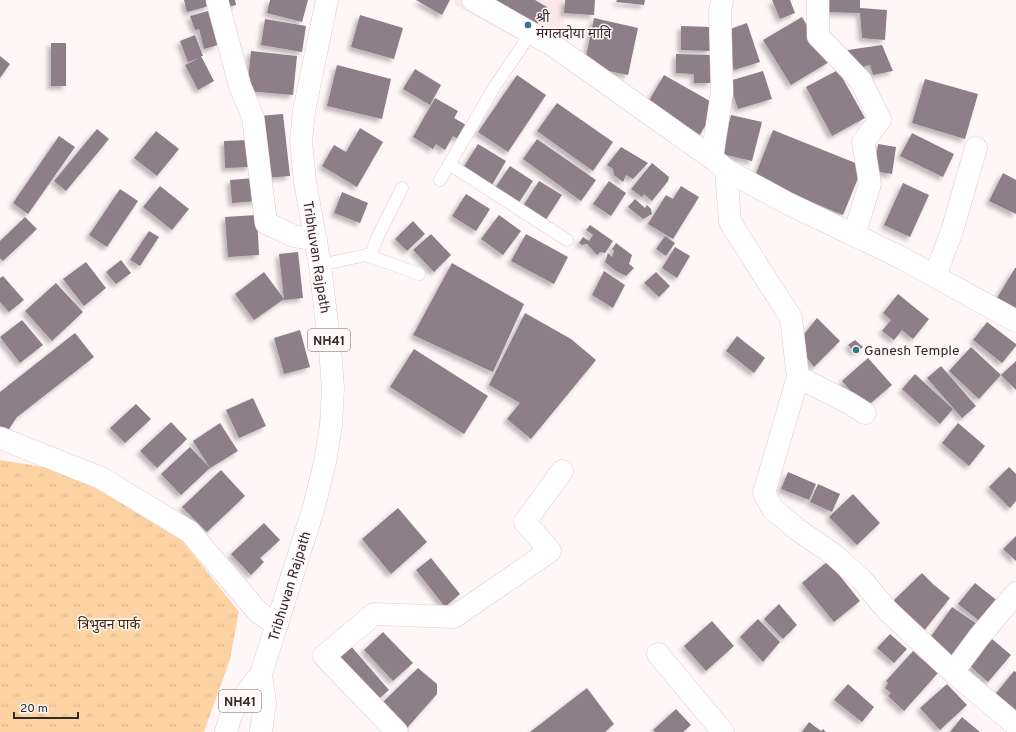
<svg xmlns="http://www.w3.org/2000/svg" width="1016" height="732" viewBox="0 0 1016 732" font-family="Overpass,'Noto Sans Devanagari',sans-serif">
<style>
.built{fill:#fae8eb}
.park{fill:url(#park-tufts)}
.building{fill:#8d7e88;filter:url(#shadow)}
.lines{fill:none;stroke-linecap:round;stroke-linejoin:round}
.lane-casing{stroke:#dfcacd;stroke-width:13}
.street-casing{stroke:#dfcacd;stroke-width:23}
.highway-casing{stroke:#dfcacd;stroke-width:23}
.lane{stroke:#fff;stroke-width:12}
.street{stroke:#fff;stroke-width:22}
.highway{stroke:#fff;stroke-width:22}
.poi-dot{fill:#347887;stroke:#fef6f7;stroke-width:1.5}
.labels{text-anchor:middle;stroke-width:3;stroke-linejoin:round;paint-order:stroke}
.shield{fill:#fef6f7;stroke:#6e6668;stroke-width:1}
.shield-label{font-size:13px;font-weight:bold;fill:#31292a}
.poi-label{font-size:14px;fill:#31292a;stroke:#fef6f7;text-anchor:start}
.street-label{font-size:14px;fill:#31292a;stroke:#fef6f7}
.park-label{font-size:14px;fill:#412704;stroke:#fef6f7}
</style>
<defs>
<pattern id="park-tufts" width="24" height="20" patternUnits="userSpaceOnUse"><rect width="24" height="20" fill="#fed3a3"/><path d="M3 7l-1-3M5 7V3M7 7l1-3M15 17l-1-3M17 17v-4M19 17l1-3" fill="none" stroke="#dab58c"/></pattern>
<filter id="shadow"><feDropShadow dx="-3.5" dy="3.5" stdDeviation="2" flood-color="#0004"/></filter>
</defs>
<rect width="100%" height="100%" fill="#fef6f7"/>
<path class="built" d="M 454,0 L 563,0 L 564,41 L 562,63 L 455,5 Z"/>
<path class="park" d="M 0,460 L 98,476 L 162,515 L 239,612 L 230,659 L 204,732 L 0,732 Z"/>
<g class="building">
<path d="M 184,0 L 207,0 L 209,6 L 187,12 Z"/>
<path d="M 218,0 L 235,0 L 236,5 L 220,9 Z"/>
<path d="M 270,0 L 308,0 L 302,22 L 267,13 Z"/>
<path d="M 416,0 L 450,0 L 442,15 Z"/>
<path d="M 489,0 L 535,0 L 547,7 L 537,25 Z"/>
<path d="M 565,0 L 595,0 L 594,15 L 564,13 Z"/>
<path d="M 617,0 L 645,0 L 644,5 L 616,2 Z"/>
<path d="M 772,0 L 790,0 L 795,13 L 780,19 Z"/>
<path d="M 825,0 L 860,0 L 860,8 L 887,10 L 885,40 L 862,38 L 860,13 L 825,12 Z"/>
<path d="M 208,11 L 218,45 L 204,49 L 199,29 L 195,30 L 190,16 Z"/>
<path d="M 360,15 L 403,28 L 394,59 L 351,47 Z"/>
<path d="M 802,17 L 829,62 L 791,85 L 763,40 Z"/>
<path d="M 594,18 L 638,28 L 628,75 L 584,66 Z"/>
<path d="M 265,19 L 306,26 L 302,52 L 261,45 Z"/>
<path d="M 747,23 L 760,62 L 734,70 L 722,32 Z"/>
<path d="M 681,26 L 711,27 L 710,51 L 681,50 Z"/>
<path d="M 195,35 L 203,56 L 201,56 L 214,81 L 198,90 L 185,65 L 199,58 L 188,62 L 180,41 Z"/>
<rect x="51" y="43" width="15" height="43"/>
<path d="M 882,45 L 893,71 L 873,75 L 870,65 L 852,70 L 848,50 Z"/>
<path d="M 251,51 L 297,56 L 293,95 L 247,91 Z"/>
<path d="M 676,54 L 711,55 L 711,83 L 694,83 L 694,74 L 676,73 Z"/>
<path d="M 0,56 L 10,64 L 0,78 Z"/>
<path d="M 337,65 L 391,79 L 382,119 L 327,106 Z"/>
<path d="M 415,69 L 441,85 L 430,105 L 403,89 Z"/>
<path d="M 838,70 L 865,118 L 832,136 L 806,87 Z"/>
<path d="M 763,71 L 772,99 L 738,109 L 729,81 Z"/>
<path d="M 517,75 L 546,95 L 508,152 L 478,132 Z"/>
<path d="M 664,75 L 717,105 L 700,135 L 647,104 Z"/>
<path d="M 925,79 L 978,94 L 965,139 L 912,123 Z"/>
<path d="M 435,98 L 458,111 L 454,118 L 466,125 L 458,139 L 453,136 L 445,150 L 436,144 L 433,149 L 413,137 Z"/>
<path d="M 557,103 L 613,142 L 593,171 L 537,131 Z"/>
<path d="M 283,114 L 290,176 L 265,178 L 259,116 Z"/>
<path d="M 731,115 L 762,122 L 752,161 L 722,154 Z"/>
<path d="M 360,128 L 383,142 L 357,187 L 322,166 L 334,145 L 346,152 Z"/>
<path d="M 97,129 L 109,139 L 66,191 L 54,181 Z"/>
<path d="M 773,130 L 863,166 L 843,215 L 754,179 Z"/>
<path d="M 156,131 L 179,149 L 157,176 L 134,158 Z"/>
<path d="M 912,133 L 954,154 L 943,177 L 900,156 Z"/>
<path d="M 59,136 L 75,147 L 28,214 L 13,203 Z"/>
<path d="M 537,139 L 596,180 L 581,201 L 523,159 Z"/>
<path d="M 249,140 L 250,167 L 225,168 L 224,141 Z"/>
<path d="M 478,144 L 506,161 L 492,185 L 463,168 Z"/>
<path d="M 878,144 L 896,147 L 892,174 L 874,171 Z"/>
<path d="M 621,147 L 648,163 L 633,179 L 626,175 L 623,182 L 614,175 L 613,169 L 607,165 Z"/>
<path d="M 652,163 L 669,177 L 668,181 L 652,201 L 644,194 L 642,197 L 631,189 Z"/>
<path d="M 510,166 L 533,181 L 518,204 L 495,188 Z"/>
<path d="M 1003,173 L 1016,180 L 1016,214 L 989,201 Z"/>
<path d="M 254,178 L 257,201 L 232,203 L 230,180 Z"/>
<path d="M 539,181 L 562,195 L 545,221 L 523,206 Z"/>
<path d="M 609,181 L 626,193 L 611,216 L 593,204 Z"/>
<path d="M 903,183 L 929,195 L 910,237 L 884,225 Z"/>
<path d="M 160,186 L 189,209 L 172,230 L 143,207 Z"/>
<path d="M 681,186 L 699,197 L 673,239 L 648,224 L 666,195 L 673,199 Z"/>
<path d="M 120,189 L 138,201 L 107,247 L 89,235 Z"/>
<path d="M 342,192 L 368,203 L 360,223 L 334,213 Z"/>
<path d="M 466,194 L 490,209 L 476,231 L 452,216 Z"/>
<path d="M 635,199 L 645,208 L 647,205 L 651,209 L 652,214 L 643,219 L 628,207 Z"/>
<path d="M 257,215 L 259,255 L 228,257 L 225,217 Z"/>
<path d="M 499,215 L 521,231 L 503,255 L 481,239 Z"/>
<path d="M 25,217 L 37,229 L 3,261 L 0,258 L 0,241 Z"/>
<path d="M 413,221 L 425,234 L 407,251 L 395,239 Z"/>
<path d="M 590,225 L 613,241 L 605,253 L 600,252 L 597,255 L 587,244 L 582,245 L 579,243 L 583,237 L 589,241 L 593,235 L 586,230 Z"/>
<path d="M 149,231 L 159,237 L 140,266 L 130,260 Z"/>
<path d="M 431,234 L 451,255 L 434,272 L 413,250 Z"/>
<path d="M 526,234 L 568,257 L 554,284 L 511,261 Z"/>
<path d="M 665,236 L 675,243 L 666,256 L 656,249 Z"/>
<path d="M 616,243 L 632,255 L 629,264 L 634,268 L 626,276 L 616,271 L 605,262 L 608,253 L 612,257 L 614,251 L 612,249 Z"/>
<path d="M 675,247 L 690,256 L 677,278 L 662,268 Z"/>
<path d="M 298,252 L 303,298 L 284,300 L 279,254 Z"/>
<path d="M 121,260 L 131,273 L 116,284 L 106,272 Z"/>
<path d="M 86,262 L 106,288 L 84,306 L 63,279 Z"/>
<path d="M 452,263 L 524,304 L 493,372 L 413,335 Z"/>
<path d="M 1015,268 L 1016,268 L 1016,310 L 997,298 Z"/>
<path d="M 604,271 L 625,285 L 613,308 L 592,295 Z"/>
<path d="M 264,272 L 284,299 L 254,320 L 235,294 Z"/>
<path d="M 656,272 L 670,286 L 659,297 L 644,283 Z"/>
<path d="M 3,276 L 24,300 L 9,312 L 0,302 L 0,278 Z"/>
<path d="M 56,283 L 83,312 L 52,341 L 25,311 Z"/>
<path d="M 898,294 L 929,319 L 913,339 L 902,330 L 894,340 L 882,331 L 891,320 L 883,313 Z"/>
<path d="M 525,313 L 571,339 L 596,360 L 531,439 L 507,419 L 520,403 L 489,385 Z"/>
<path d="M 817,318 L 840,341 L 814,367 L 796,344 Z"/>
<path d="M 22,320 L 43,345 L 20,363 L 0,337 Z"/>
<path d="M 987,322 L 1016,344 L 1016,346 L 1002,363 L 973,340 Z"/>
<path d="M 300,330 L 310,367 L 284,374 L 274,338 Z"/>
<path d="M 75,333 L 94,357 L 17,417 L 7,432 L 0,430 L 0,392 Z"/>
<path d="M 737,336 L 765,358 L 754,373 L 726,351 Z"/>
<path d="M 855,340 L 863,347 L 856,353 L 848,345 Z"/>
<path d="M 971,347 L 1001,375 L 979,399 L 949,371 Z"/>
<path d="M 414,349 L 488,396 L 464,434 L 390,387 Z"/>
<path d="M 868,358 L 892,385 L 865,408 L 842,381 Z"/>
<path d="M 1016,361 L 1016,390 L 1001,375 Z"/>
<path d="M 941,366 L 976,406 L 962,418 L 927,378 Z"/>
<path d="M 915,374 L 953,409 L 940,424 L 902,389 Z"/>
<path d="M 253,398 L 266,426 L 239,438 L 226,410 Z"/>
<path d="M 136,404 L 151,419 L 125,443 L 110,428 Z"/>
<path d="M 171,422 L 187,439 L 157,468 L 140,451 Z"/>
<path d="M 220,423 L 238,451 L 210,468 L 181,495 L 161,474 L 190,447 L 210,468 L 193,441 Z"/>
<path d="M 958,423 L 985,446 L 969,466 L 942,443 Z"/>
<path d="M 1009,467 L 1016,474 L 1016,501 L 1010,508 L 989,487 Z"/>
<path d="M 221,470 L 245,496 L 207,532 L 182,507 Z"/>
<path d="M 788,472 L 816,484 L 809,500 L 781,489 Z"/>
<path d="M 818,484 L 840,494 L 832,512 L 810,502 Z"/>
<path d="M 853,494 L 880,523 L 857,545 L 829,517 Z"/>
<path d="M 398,508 L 427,542 L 391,574 L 362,539 Z"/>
<path d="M 264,523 L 280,540 L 260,558 L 264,562 L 251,575 L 231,554 Z"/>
<path d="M 1016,536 L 1016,561 L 1003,549 Z"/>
<path d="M 431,558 L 460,594 L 445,607 L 416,570 Z"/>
<path d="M 828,561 L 860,601 L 834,622 L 802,583 Z"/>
<path d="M 922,573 L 934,585 L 950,598 L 923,632 L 892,602 Z"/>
<path d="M 975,583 L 999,602 L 982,623 L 958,604 Z"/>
<path d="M 779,604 L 797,625 L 783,639 L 764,619 Z"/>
<path d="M 952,607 L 977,624 L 952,660 L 927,642 Z"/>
<path d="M 758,619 L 780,642 L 763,662 L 740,637 Z"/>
<path d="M 712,621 L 734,646 L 706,671 L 684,646 Z"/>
<path d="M 383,632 L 413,663 L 393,681 L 364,650 Z"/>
<path d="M 890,634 L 907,649 L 894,663 L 877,648 Z"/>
<path d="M 992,639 L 1011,655 L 988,682 L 969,665 Z"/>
<path d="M 350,645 L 389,690 L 374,703 L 335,658 Z"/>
<path d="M 913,651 L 938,673 L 904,711 L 888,696 L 891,693 L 885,688 L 888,683 L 886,681 Z"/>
<path d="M 418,668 L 437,684 L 437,694 L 407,728 L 382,703 Z"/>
<path d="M 1014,671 L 1016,672 L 1016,716 L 993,697 Z"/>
<path d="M 848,684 L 874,707 L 862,722 L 834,700 Z"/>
<path d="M 947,684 L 967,705 L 940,730 L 920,708 Z"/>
<path d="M 587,688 L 614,724 L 605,732 L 530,732 Z"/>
<path d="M 676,709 L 691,725 L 683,732 L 655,732 L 653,730 Z"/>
<path d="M 962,717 L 980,732 L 950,732 Z"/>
<path d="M 809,722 L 821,731 L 823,729 L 826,732 L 802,732 Z"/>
</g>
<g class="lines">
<g class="lane-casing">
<g id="lane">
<path d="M 449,164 L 567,240"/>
<path d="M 440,180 L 495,86 L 531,33"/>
<path d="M 370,256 L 378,236 L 402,188"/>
<path d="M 320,265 L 366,255 L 419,274"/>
</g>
</g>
<g class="street-casing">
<g id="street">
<path d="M 217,0 L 240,86 L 253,117 L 266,223 L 294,236 L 316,240"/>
<path d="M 473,0 L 554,46 L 712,158 L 722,92 L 720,12 L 722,0"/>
<path d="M 818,0 L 818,36 L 861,81 L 880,120 L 863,142 L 870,184 L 854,235"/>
<path d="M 717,162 L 726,170 L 789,204 L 900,257 L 1016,321"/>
<path d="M 726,170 L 730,222 L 791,318 L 798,377 L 764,493 L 773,509 L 798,530 L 833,554 L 862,580 L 888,611 L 953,672 L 1016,725"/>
<path d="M 935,276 L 952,231 L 976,148"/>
<path d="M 798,377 L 849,403 L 865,413"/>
<path d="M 0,438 L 101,478 L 190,532 L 258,612 L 277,625"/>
<path d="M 658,654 L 723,732"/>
<path d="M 953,672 L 979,637 L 1016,593"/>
<path d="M 397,732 L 324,656 L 374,614 L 454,617 L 550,551 L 525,522 L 562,471"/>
</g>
</g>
<g class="highway-casing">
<g id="highway">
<path d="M 226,732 L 231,715 L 236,706 L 261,674 L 314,507 L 325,462 L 331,425 L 333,387 L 330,349 L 320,265 L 305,182 L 301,141 L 304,111 L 327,0"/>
<path d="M 261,732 L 265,703 L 261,674"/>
</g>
</g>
<use href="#lane" class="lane"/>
<use href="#street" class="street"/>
<use href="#highway" class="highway"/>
</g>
<g class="poi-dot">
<circle cx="528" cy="25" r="4"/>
<circle cx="856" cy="350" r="4"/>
</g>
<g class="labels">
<g class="shield">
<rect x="308" y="329" width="42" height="22" rx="3"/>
<rect x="219" y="690" width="42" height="22" rx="3"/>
</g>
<g class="shield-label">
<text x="329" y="345">NH41</text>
<text x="240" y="706">NH41</text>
</g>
<g class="poi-label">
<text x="536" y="22">श्री<tspan x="536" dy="16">मंगलदोया मावि</tspan></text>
<text x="864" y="355">Ganesh Temple</text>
</g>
<g class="street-label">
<text transform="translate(317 257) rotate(81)" y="5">Tribhuvan Rajpath</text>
<text transform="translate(289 586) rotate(-73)" y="5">Tribhuvan Rajpath</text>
</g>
<g class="park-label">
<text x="109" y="629">त्रिभुवन पार्क</text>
</g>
</g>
<path d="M14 712v6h64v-6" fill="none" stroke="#31292a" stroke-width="2"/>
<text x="20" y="712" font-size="12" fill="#31292a" stroke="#fef6f7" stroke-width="3" paint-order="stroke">20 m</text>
</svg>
